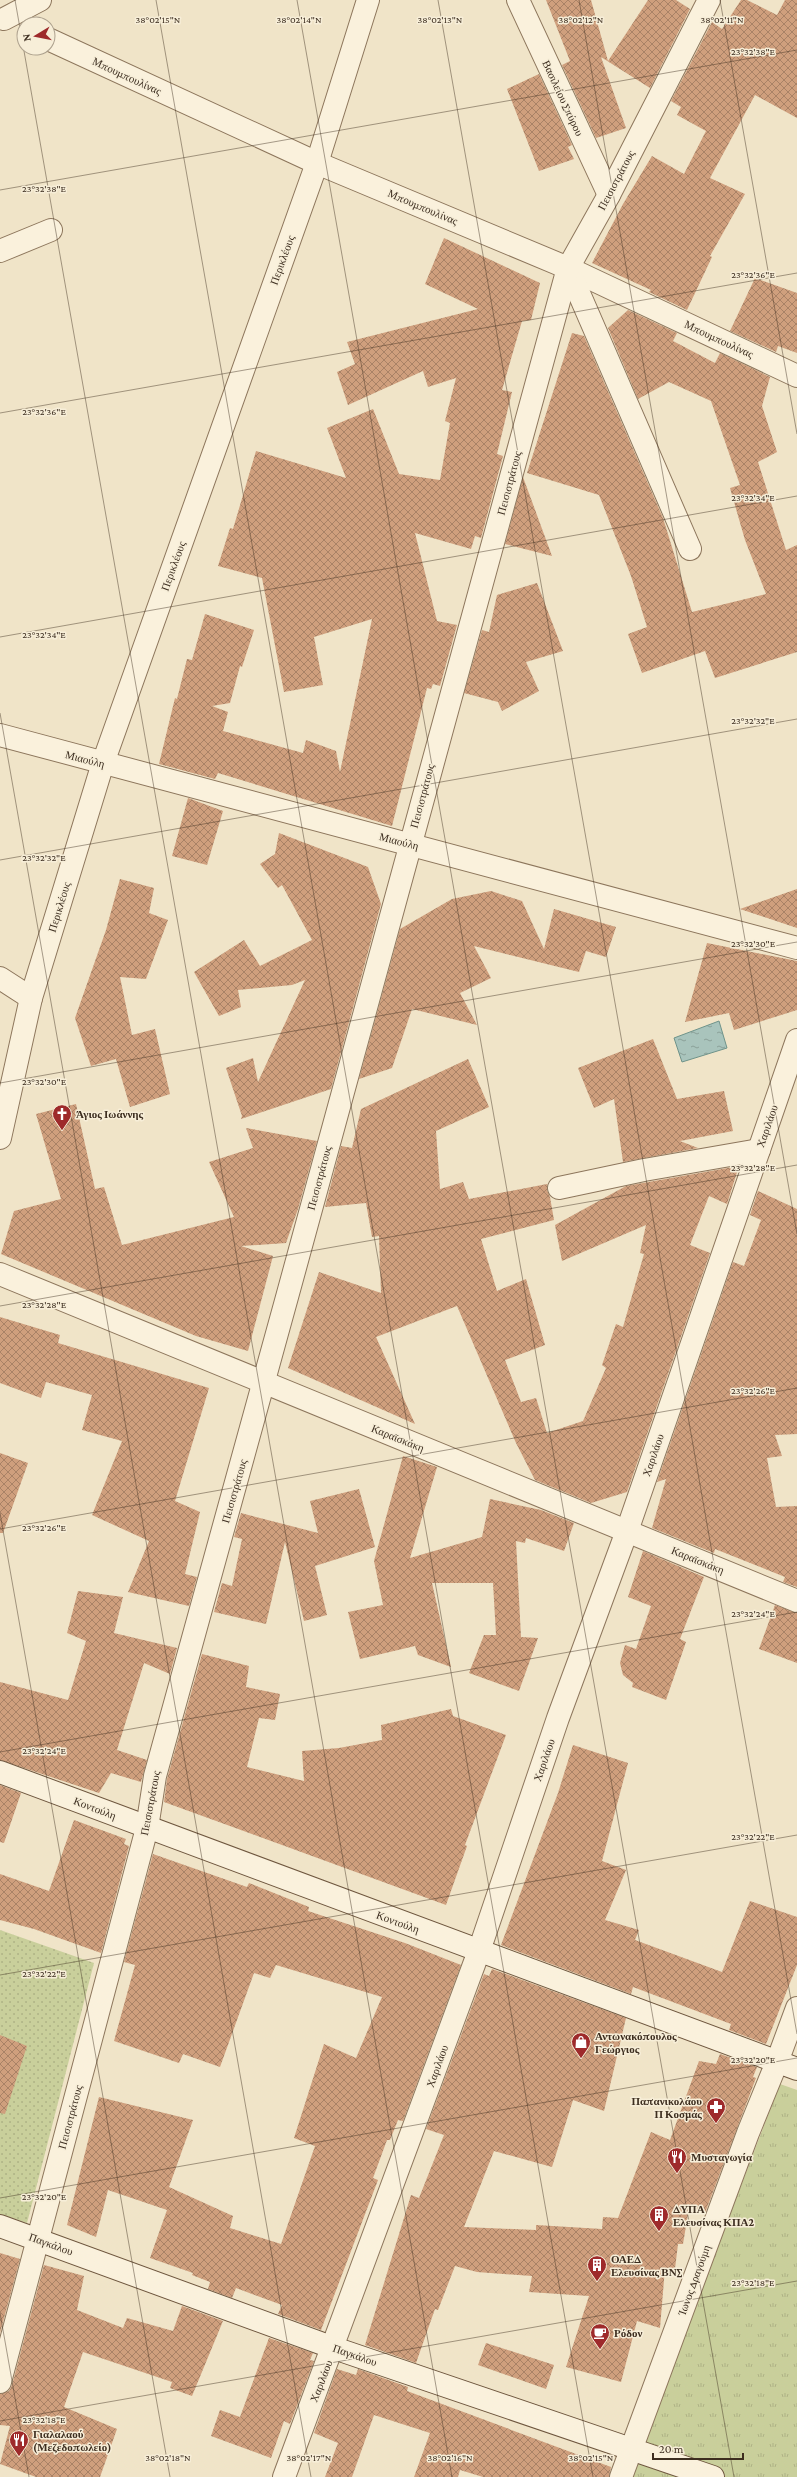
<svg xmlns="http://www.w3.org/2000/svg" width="797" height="2477" viewBox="0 0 797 2477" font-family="'Crimson Pro',serif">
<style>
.grass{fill:url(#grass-tufts)}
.garden{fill:url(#garden-dots)}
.water{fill:url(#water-ripples);stroke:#6f938a}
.building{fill:url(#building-cross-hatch)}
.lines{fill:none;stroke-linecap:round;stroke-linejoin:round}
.pedestrian-casing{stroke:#8d765c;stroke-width:24}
.minor-casing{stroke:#8d765c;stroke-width:24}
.tertiary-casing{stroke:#8d765c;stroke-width:24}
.secondary-casing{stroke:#6f573f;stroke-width:24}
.pedestrian{stroke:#faf1dc;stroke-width:22}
.minor{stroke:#faf1dc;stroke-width:22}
.tertiary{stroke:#faf1dc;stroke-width:22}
.secondary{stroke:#faf1dc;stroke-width:22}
.ticks{fill:none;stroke:#3d2e20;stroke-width:1;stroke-opacity:0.45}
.labels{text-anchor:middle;stroke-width:3;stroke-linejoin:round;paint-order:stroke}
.street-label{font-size:11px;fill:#3d2e20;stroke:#f7eed8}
.poi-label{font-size:11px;font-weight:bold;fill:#3d2e20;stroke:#f7eed8;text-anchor:start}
.ticks-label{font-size:10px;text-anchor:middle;fill:#3d2e20;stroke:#f7eed8;stroke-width:3;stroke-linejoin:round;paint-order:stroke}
</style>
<defs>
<pattern id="grass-tufts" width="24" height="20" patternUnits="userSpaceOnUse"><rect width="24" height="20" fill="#c9cf9b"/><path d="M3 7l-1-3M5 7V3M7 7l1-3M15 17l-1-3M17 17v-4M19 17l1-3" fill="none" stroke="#aeb285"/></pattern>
<pattern id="garden-dots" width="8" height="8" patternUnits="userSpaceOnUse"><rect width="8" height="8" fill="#c9cf9b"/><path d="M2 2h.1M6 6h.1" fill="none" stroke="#aeb285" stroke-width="1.8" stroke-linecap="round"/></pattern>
<pattern id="water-ripples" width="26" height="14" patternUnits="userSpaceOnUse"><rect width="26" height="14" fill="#a9c4bc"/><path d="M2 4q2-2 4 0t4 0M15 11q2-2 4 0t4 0" fill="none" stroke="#8ba098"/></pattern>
<pattern id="building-cross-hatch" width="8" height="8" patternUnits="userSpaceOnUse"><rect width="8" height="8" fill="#cf9f7d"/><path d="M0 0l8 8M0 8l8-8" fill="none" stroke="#a98266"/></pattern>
</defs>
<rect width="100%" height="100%" fill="#f0e4c8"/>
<path class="grass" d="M 780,2084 L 797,2090 L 797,2477 L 629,2477 Z"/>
<path class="garden" d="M 0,1930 L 94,1963 L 27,2223 L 0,2214 Z"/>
<path class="water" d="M 719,1021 L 727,1048 L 682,1062 L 674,1038 Z"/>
<g class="building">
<path d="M 546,0 L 591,0 L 608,61 L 648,0 L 676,0 L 690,9 L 650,88 L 601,57 L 626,128 L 596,138 L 562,65 L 570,61 Z"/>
<path d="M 741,0 L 747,0 L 777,15 L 785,0 L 797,0 L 797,118 L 755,95 L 710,178 L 745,194 L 710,256 L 712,257 L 687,310 L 649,292 L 651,290 L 592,263 L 623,204 L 652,156 L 684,174 L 706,131 L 677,115 L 681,107 L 671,101 L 712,22 L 722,29 Z"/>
<path d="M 539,74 L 572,145 L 568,147 L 574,159 L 539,171 L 507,89 Z"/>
<path d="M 444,238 L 540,283 L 531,320 L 522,321 L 502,390 L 512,392 L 497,454 L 503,456 L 481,538 L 475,536 L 471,549 L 415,533 L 437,621 L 457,625 L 440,686 L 433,684 L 431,689 L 427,688 L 392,826 L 218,773 L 215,779 L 159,764 L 175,698 L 177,699 L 187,659 L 192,660 L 205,614 L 254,630 L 242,667 L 240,666 L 230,703 L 212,706 L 228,712 L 223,731 L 303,753 L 306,740 L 336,751 L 340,772 L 372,619 L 314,637 L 323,685 L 284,692 L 262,578 L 218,566 L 230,528 L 233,529 L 256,451 L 346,478 L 327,428 L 373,409 L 399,474 L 440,480 L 450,423 L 445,421 L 456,378 L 428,387 L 423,371 L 348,405 L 337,372 L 355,364 L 347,342 L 478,309 L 425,284 Z"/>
<path d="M 755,278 L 797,293 L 797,353 L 778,346 L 776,352 L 730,331 Z"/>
<path d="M 628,310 L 677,333 L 673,341 L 715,363 L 720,353 L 770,377 L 762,406 L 777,452 L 758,462 L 786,550 L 797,545 L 797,652 L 715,678 L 705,651 L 642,673 L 628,634 L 647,627 L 631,576 L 599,495 L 527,473 L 572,333 L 584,336 L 663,518 L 692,612 L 766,594 L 745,540 L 730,488 L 740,485 L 711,401 L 669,382 L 638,399 L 608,328 Z"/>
<path d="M 523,477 L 552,556 L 505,544 Z"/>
<path d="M 537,583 L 563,651 L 526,662 L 539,691 L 502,711 L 498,702 L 464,693 L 482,630 L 489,632 L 497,595 Z"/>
<path d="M 188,798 L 223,811 L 207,865 L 172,856 Z"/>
<path d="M 279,833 L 368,867 L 381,904 L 331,1089 L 241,1119 L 242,1116 L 226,1068 L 253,1058 L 258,1082 L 305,980 L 292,985 L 238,990 L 241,1007 L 219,1016 L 194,972 L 244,940 L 260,966 L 312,940 L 282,885 L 278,888 L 260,864 L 275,854 Z"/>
<path d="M 120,879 L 154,888 L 149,913 L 168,920 L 146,979 L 120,977 L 132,1035 L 155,1029 L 170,1094 L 130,1107 L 116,1059 L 91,1066 L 75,1018 L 106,930 Z"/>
<path d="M 797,889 L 797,928 L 740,909 Z"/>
<path d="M 491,891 L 522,901 L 544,949 L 554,909 L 616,927 L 606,957 L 586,951 L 579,972 L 474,946 L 491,978 L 460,993 L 477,1025 L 412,1009 L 392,1068 L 359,1079 L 400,929 L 452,899 Z"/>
<path d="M 707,943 L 797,961 L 797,1010 L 734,1030 L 729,1013 L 685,1022 Z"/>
<path d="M 653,1039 L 677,1099 L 724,1091 L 733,1131 L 680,1141 L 698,1148 L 623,1162 L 614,1099 L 594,1108 L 578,1068 Z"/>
<path d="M 468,1059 L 489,1107 L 436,1131 L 440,1189 L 463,1182 L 469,1199 L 547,1184 L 547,1190 L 550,1197 L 554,1220 L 481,1239 L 497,1291 L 526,1279 L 545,1345 L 505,1360 L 521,1402 L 536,1398 L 547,1433 L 583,1421 L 606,1368 L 602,1365 L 616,1324 L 623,1327 L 644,1254 L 640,1253 L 646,1225 L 562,1261 L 555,1225 L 626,1186 L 739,1166 L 727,1204 L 709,1196 L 690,1245 L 710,1253 L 627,1492 L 591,1503 L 535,1480 L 516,1443 L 457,1306 L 376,1337 L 415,1424 L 288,1368 L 319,1272 L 381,1293 L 379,1236 L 372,1237 L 366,1203 L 325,1207 L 341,1146 L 352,1148 L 361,1109 Z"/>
<path d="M 76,1104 L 95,1189 L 104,1187 L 122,1245 L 234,1217 L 209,1162 L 253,1148 L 246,1128 L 317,1141 L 298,1209 L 286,1243 L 241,1246 L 273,1256 L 248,1351 L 196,1336 L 1,1254 L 14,1211 L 61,1199 L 36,1114 Z"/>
<path d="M 758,1191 L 797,1209 L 797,1434 L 775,1435 L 782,1456 L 767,1458 L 776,1507 L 797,1506 L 797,1587 L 783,1582 L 785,1577 L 715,1549 L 714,1553 L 652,1528 L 666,1479 L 657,1482 L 733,1262 L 744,1266 L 761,1220 L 750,1215 Z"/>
<path d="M 0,1317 L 60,1335 L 58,1343 L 209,1388 L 175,1501 L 200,1512 L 185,1574 L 197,1577 L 189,1606 L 128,1592 L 149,1541 L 92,1515 L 122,1441 L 82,1430 L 92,1395 L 46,1382 L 41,1398 L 0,1383 Z"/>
<path d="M 0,1453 L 28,1463 L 3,1533 L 0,1533 Z"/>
<path d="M 403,1456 L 437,1467 L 410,1558 L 482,1537 L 490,1499 L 541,1510 L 574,1523 L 564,1551 L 526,1538 L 525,1543 L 516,1541 L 521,1637 L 538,1638 L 519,1691 L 469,1673 L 484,1635 L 496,1635 L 493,1583 L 432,1583 L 451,1667 L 418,1655 L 415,1646 L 360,1659 L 348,1612 L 383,1605 L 374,1561 Z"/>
<path d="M 359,1489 L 375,1547 L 315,1566 L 327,1615 L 304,1621 L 285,1542 L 266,1624 L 214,1612 L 222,1583 L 232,1586 L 242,1539 L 234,1537 L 241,1513 L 318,1533 L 310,1501 Z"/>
<path d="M 643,1551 L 704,1577 L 680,1639 L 686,1642 L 666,1700 L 632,1687 L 633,1683 L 623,1675 L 620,1663 L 625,1645 L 636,1649 L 651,1606 L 628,1597 Z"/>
<path d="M 78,1591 L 123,1597 L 114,1633 L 177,1648 L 170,1674 L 144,1663 L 117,1750 L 147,1760 L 141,1782 L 111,1773 L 99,1793 L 0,1760 L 0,1682 L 68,1700 L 86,1641 L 67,1633 Z"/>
<path d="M 775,1605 L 797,1613 L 797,1663 L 759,1649 Z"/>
<path d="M 202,1654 L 249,1666 L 246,1687 L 280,1694 L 275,1720 L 259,1718 L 247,1767 L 304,1781 L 302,1751 L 339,1748 L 382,1740 L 381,1725 L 451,1709 L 453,1716 L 506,1735 L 465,1845 L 467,1846 L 446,1905 L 164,1802 L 167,1779 Z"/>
<path d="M 573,1745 L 628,1763 L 602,1861 L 626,1870 L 605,1920 L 639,1930 L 635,1940 L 722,1972 L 750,1901 L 797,1917 L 797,1965 L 766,2044 L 729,2030 L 731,2024 L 633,1987 L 631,1994 L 501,1945 L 558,1793 Z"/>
<path d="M 0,1785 L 21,1793 L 4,1843 L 0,1842 Z"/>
<path d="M 74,1820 L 126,1839 L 124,1844 L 129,1846 L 101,1953 L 34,1929 L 0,1920 L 0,1874 L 49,1891 Z"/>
<path d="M 153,1854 L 247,1887 L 249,1883 L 309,1907 L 308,1911 L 405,1943 L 461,1965 L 403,2121 L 398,2120 L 390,2140 L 387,2140 L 373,2178 L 378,2180 L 321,2330 L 278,2314 L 282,2305 L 236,2288 L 232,2298 L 208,2289 L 210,2282 L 192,2275 L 193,2273 L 150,2258 L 167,2210 L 108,2190 L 96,2237 L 67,2225 L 99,2097 L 193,2120 L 169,2187 L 233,2216 L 230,2228 L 281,2244 L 315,2146 L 294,2138 L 324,2044 L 356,2058 L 382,1997 L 276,1965 L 270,1978 L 254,1973 L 220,2067 L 183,2054 L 179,2063 L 114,2041 L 135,1965 L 124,1962 Z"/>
<path d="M 492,1969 L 626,2018 L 604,2111 L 573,2100 L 552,2167 L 494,2151 L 464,2227 L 536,2230 L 536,2225 L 602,2229 L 603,2217 L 618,2218 L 651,2132 L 670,2140 L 699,2061 L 716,2064 L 720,2054 L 757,2067 L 753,2077 L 756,2078 L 705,2213 L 689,2208 L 683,2244 L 678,2244 L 675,2269 L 665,2268 L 660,2328 L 637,2321 L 621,2382 L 566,2367 L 589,2296 L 529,2292 L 532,2276 L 477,2272 L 455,2266 L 438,2310 L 435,2309 L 416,2363 L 365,2345 L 411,2195 L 419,2198 L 444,2135 L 426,2129 L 484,1974 L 489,1976 Z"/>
<path d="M 0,2035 L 27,2046 L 5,2114 L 0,2113 Z"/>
<path d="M 0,2253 L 20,2259 L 0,2333 Z"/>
<path d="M 44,2265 L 84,2276 L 77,2310 L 123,2328 L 127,2318 L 173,2331 L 182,2306 L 223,2321 L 192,2396 L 170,2388 L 172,2382 L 83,2352 L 64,2407 L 117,2429 L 100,2477 L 36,2477 L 0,2464 L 10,2426 L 0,2425 L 0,2394 L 9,2391 L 12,2385 Z"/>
<path d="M 269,2338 L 313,2353 L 310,2360 L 314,2361 L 290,2424 L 284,2421 L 271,2458 L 211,2436 L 220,2410 L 240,2417 Z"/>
<path d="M 486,2343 L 554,2365 L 546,2389 L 478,2365 Z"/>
<path d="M 337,2369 L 356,2375 L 358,2369 L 408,2387 L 407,2391 L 611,2467 L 609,2477 L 483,2477 L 460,2470 L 458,2477 L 414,2477 L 430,2433 L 374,2415 L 352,2477 L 325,2477 L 338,2443 L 314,2433 Z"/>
</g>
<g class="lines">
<g class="pedestrian-casing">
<path id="pedestrian" d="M 621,2477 L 748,2133 L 777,2062"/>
</g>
<g class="minor-casing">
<g id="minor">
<path d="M 518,0 L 609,195"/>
<path d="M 4,19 L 40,0"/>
<path d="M 48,39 L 317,163 L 568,268 L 797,376"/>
<path d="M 0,251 L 51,230"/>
<path d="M 568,268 L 690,549"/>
<path d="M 0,978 L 31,998"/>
<path d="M 0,1138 L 31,998 L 103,763 L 317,163 L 368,0"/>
<path d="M 559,1188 L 644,1170 L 759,1150"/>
<path d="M 777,2062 L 797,2008"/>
<path d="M 0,2382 L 147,1828 L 155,1776 C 295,1274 429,771 568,268 L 609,195 L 709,0"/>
<path d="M 284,2477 L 479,1951 L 558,1718 L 627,1531 L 797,1040"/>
</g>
</g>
<g class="tertiary-casing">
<g id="tertiary">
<path d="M 0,735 L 797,948"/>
<path d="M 0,1274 L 797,1601"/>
</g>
</g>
<g class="secondary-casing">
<g id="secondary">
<path d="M 0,1772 L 797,2069"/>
<path d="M 0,2226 L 334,2348 L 713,2477"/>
</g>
</g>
<use href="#pedestrian" class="pedestrian"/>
<use href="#minor" class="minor"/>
<use href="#tertiary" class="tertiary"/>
<use href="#secondary" class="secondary"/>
</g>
<path class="ticks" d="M 15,0 L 452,2477M 156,0 L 593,2477M 297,0 L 734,2477M 438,0 L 797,2034M 579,0 L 797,1234M 720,0 L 797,434M 0,190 L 797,50M 0,413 L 797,273M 0,637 L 797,496M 0,713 L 311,2477M 0,860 L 797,719M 0,1083 L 797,942M 0,1306 L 797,1165M 0,1513 L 170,2477M 0,1529 L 797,1388M 0,1752 L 797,1612M 0,1975 L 797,1835M 0,2198 L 797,2058M 0,2313 L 29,2477M 0,2421 L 797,2281"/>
<defs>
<g id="church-pin" transform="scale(1)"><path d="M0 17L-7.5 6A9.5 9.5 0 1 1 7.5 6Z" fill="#9e2a2b" stroke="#f7eed8"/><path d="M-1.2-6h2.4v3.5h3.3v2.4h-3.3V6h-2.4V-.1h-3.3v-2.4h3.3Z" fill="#fff"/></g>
<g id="shop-pin" transform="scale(1)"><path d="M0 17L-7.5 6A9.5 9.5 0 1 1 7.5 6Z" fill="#9e2a2b" stroke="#f7eed8"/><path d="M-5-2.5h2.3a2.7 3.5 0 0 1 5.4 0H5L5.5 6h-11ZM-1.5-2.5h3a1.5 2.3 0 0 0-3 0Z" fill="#fff"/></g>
<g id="pharmacy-pin" transform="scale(1)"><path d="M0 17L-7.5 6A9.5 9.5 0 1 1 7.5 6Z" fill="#9e2a2b" stroke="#f7eed8"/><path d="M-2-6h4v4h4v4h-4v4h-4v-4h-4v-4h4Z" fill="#fff"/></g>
<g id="restaurant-pin" transform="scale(1)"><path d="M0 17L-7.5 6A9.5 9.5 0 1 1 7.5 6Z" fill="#9e2a2b" stroke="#f7eed8"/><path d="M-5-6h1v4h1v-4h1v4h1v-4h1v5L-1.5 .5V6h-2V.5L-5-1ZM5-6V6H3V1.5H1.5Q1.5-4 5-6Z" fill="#fff"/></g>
<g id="building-pin" transform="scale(1)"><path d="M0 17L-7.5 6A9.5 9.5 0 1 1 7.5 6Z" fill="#9e2a2b" stroke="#f7eed8"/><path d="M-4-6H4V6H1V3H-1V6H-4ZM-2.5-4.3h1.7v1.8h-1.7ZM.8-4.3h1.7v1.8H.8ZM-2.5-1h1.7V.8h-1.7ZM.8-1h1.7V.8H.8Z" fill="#fff"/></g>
<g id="cafe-pin" transform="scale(1)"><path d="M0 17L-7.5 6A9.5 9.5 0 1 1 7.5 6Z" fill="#9e2a2b" stroke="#f7eed8"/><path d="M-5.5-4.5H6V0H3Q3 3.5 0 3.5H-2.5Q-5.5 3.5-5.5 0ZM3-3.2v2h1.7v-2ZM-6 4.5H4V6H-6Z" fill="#fff"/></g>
</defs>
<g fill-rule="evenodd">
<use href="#church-pin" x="62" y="1114"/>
<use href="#shop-pin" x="581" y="2042"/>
<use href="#pharmacy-pin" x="716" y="2107"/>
<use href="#restaurant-pin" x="677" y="2157"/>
<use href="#building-pin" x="659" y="2215"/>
<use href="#building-pin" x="597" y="2265"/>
<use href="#cafe-pin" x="600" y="2333"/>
<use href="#restaurant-pin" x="19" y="2440"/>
</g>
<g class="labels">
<g class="street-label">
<text transform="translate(127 76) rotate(25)" y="4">Μπουμπουλίνας</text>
<text transform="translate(563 98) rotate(65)" y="4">Βασιλείου Σπύρου</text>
<text transform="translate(616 180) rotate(-62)" y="4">Πεισιστράτους</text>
<text transform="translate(423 207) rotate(23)" y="4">Μπουμπουλίνας</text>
<text transform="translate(282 260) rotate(-70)" y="4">Περικλέους</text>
<text transform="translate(719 339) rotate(25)" y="4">Μπουμπουλίνας</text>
<text transform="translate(509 483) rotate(-75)" y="4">Πεισιστράτους</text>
<text transform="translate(173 566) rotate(-70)" y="4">Περικλέους</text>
<text transform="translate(85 759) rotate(15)" y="4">Μιαούλη</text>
<text transform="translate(422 796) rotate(-75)" y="4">Πεισιστράτους</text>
<text transform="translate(399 841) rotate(15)" y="4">Μιαούλη</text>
<text transform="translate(59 907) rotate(-73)" y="4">Περικλέους</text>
<text transform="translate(767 1126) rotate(-71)" y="4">Χαριλάου</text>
<text transform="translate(319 1178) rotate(-75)" y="4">Πεισιστράτους</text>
<text transform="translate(398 1438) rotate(22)" y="4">Καραϊσκάκη</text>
<text transform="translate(653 1455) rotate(-71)" y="4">Χαριλάου</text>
<text transform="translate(234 1491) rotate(-74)" y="4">Πεισιστράτους</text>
<text transform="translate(698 1560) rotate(22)" y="4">Καραϊσκάκη</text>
<text transform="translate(544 1760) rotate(-71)" y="4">Χαριλάου</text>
<text transform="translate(150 1803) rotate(-79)" y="4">Πεισιστράτους</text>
<text transform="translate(95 1808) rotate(21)" y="4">Κοντούλη</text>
<text transform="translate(398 1922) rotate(20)" y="4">Κοντούλη</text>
<text transform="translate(437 2066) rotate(-70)" y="4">Χαριλάου</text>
<text transform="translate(70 2117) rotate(-75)" y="4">Πεισιστράτους</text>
<text transform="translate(51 2244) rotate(20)" y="4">Παγκάλου</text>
<text transform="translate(694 2280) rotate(-70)" y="4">Ίωνος Δραγούμη</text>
<text transform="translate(355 2355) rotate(19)" y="4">Παγκάλου</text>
<text transform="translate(321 2381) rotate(-69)" y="4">Χαριλάου</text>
</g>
<g class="poi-label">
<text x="76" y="1118">Άγιος Ιωάννης</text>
<text x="595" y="2040">Αντωνακόπουλος<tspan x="595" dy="13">Γεώργιος</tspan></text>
<text x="702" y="2105" text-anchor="end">Παπανικολάου<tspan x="702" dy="13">Π Κοσμάς</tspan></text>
<text x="691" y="2161">Μυσταγωγία</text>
<text x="673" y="2213">ΔΥΠΑ<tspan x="673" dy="13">Ελευσίνας ΚΠΑ2</tspan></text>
<text x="611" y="2263">ΟΑΕΔ<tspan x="611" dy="13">Ελευσίνας ΒΝΣ</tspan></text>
<text x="614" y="2337">Ρόδον</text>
<text x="33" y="2438">Γιαλαλαού<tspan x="33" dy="13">(Μεζεδοπωλείο)</tspan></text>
</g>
</g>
<g class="ticks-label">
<text x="158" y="23">38°02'15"N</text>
<text x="299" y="23">38°02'14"N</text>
<text x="581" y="23">38°02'12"N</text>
<text x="440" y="23">38°02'13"N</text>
<text x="722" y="23">38°02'11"N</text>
<text x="753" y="55">23°32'38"E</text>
<text x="44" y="192">23°32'38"E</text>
<text x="753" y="278">23°32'36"E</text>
<text x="44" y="415">23°32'36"E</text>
<text x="753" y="501">23°32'34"E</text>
<text x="44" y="638">23°32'34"E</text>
<text x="753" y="724">23°32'32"E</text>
<text x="44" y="861">23°32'32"E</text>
<text x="753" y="947">23°32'30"E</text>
<text x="44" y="1085">23°32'30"E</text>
<text x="753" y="1171">23°32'28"E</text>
<text x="44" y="1308">23°32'28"E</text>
<text x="753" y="1394">23°32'26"E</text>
<text x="44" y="1531">23°32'26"E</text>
<text x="753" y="1617">23°32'24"E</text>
<text x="44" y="1754">23°32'24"E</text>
<text x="753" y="1840">23°32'22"E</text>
<text x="44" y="1977">23°32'22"E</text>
<text x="753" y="2063">23°32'20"E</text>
<text x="44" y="2200">23°32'20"E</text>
<text x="753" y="2286">23°32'18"E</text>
<text x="44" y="2423">23°32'18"E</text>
<text x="168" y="2461">38°02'18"N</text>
<text x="309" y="2461">38°02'17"N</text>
<text x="450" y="2461">38°02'16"N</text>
<text x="591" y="2461">38°02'15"N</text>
</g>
<g transform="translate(36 36) rotate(260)"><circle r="19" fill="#f7eed8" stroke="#ada18e"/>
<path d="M0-3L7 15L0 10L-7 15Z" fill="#9e2a2b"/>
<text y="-6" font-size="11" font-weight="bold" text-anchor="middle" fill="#3d2e20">N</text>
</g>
<path d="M653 2453v6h90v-6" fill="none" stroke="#3d2e20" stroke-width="2"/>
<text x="659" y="2453" font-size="12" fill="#3d2e20" stroke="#f7eed8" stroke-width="3" paint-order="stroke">20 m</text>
</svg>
